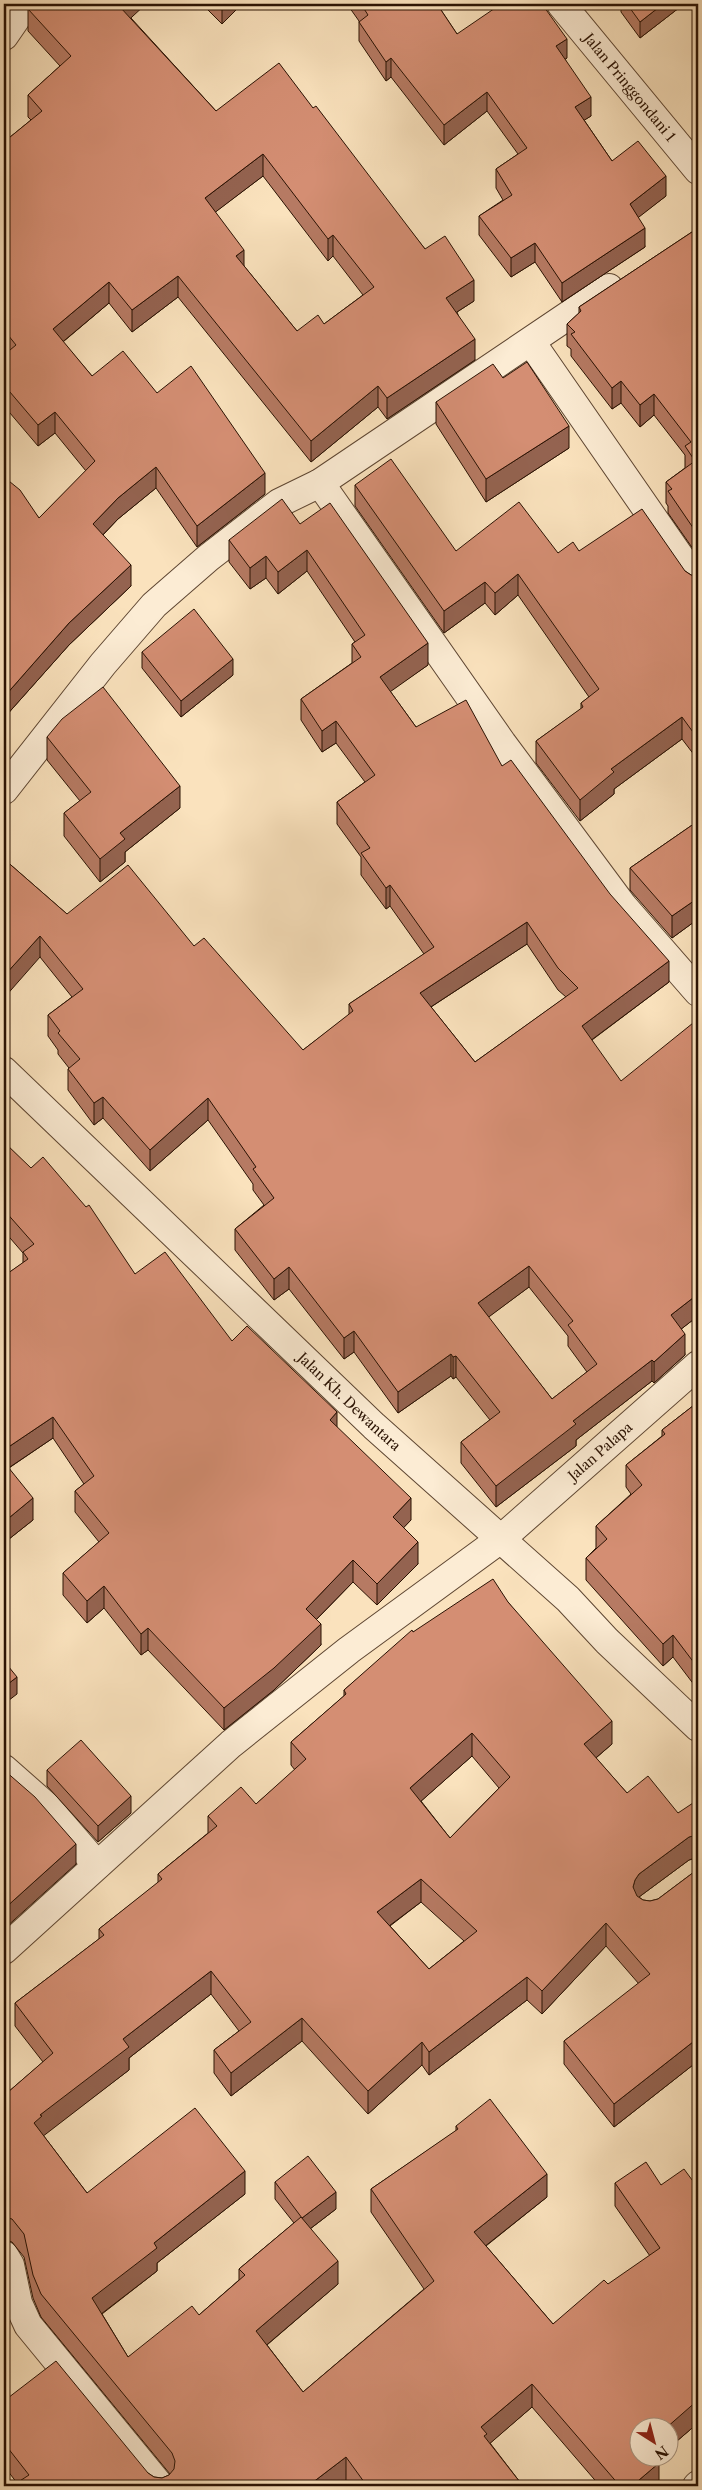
<svg xmlns="http://www.w3.org/2000/svg" width="702" height="2490" viewBox="0 0 702 2490" font-family="'Libre Caslon Text',serif">
<style>
.lines{fill:none;stroke-linecap:round;stroke-linejoin:round}
.street-casing{stroke:#5e4632;stroke-width:30}
.street{stroke:#fcecd4;stroke-width:28}
.wall{fill:#b67a63;stroke:#2a1203;fill-rule:evenodd}
.shaded-wall{fill:#946350;stroke:#2a1203}
.building{fill:#d48e73;stroke:#2a1203;fill-rule:evenodd}
.labels{text-anchor:middle;stroke-width:4.5;stroke-linejoin:round;paint-order:stroke}
.street-label{font-size:14px;fill:#2a1203;stroke:#fcecd4}
</style>
<rect width="100%" height="100%" fill="#fae2bd"/>
<filter id="stains"><feTurbulence type="fractalNoise" baseFrequency=".004" numOctaves="4"/><feColorMatrix values="0 0 0 0 .2 0 0 0 0 .09 0 0 0 0 .02 0 0 0 .5 -.17"/></filter>
<radialGradient id="worn" r=".72"><stop offset=".6" stop-color="#630" stop-opacity="0"/><stop offset="1" stop-color="#630" stop-opacity=".3"/></radialGradient>
<g class="lines">
<g class="street-casing">
<g id="street">
<path id="s1" d="M 561,4 L 698,170"/>
<path d="M 4,36 L 26,4"/>
<path d="M 531,342 L 698,583"/>
<path d="M 320,483 L 502,743 L 623,906 L 698,992"/>
<path d="M 4,790 L 103,664 L 154,605 L 208,558 L 279,503 L 320,483 L 609,288"/>
<path id="s2" d="M 4,1071 L 374,1426 L 568,1599 L 607,1641 L 698,1727"/>
<path d="M 4,1769 L 46,1806 L 97,1865"/>
<path id="s3" d="M 4,1950 L 231,1744 L 349,1650 L 502,1538 L 698,1365"/>
<path d="M 4,2255 L 10,2265 L 18,2303 L 28,2325 L 160,2486"/>
<path d="M 697,2486 L 698,2485"/>
</g>
</g>
<use href="#street" class="street"/>
</g>
<g class="wall">
<path d="M 202,4 L 242,4 L 222,24 Z"/>
<path d="M 347,4 L 437,4 L 457,34 L 567,58 L 565,59 L 591,116 L 584,120 L 612,161 L 666,196 L 638,217 L 645,247 L 562,302 L 535,262 L 511,277 L 479,235 L 479,216 L 503,200 L 496,188 L 496,169 L 518,154 L 487,111 L 444,145 L 391,77 L 386,81 L 359,41 L 359,21 Z"/>
<path d="M 621,4 L 684,4 L 640,38 L 621,12 Z"/>
<path d="M 28,9 L 131,18 L 216,111 L 313,108 L 425,249 L 474,301 L 457,312 L 475,360 L 387,419 L 378,407 L 311,462 L 178,297 L 132,332 L 109,303 L 63,342 L 92,376 L 157,393 L 265,494 L 197,547 L 156,488 L 118,519 L 103,535 L 131,586 L 69,645 L 4,718 L 4,477 L 39,518 L 86,471 L 55,433 L 38,446 L 4,406 L 4,355 L 6,354 L 4,351 L 4,142 L 31,120 L 28,117 L 28,95 L 60,66 L 28,31 ZM 263,176 L 328,261 L 333,256 L 363,295 L 324,324 L 297,331 L 244,266 L 215,212 Z"/>
<path d="M 698,228 L 698,556 L 668,513 L 668,506 L 666,503 L 666,482 L 685,468 L 685,455 L 654,415 L 640,427 L 621,403 L 612,409 L 571,356 L 571,349 L 567,346 L 567,324 L 579,313 L 579,307 Z"/>
<path d="M 503,378 L 569,448 L 486,502 L 436,424 L 436,402 Z"/>
<path d="M 355,485 L 456,551 L 558,553 L 579,551 L 685,571 L 691,575 L 698,577 L 698,760 L 682,739 L 614,789 L 614,794 L 580,821 L 536,763 L 536,741 L 581,709 L 581,703 L 589,697 L 518,595 L 495,615 L 485,603 L 444,633 L 355,506 Z"/>
<path d="M 300,524 L 428,665 L 390,691 L 416,727 L 502,766 L 669,982 L 592,1040 L 698,1316 L 681,1329 L 685,1355 L 654,1383 L 652,1381 L 576,1440 L 576,1446 L 496,1507 L 461,1463 L 461,1442 L 490,1420 L 456,1377 L 453,1379 L 451,1376 L 398,1413 L 354,1352 L 344,1359 L 289,1289 L 274,1300 L 235,1250 L 235,1229 L 264,1205 L 253,1190 L 253,1184 L 208,1120 L 150,1171 L 103,1118 L 94,1125 L 68,1090 L 68,1069 L 69,1068 L 58,1054 L 58,1050 L 48,1036 L 48,1015 L 72,997 L 40,957 L 4,859 L 67,914 L 194,946 L 303,1050 L 349,1015 L 349,1004 L 424,954 L 390,906 L 386,909 L 361,875 L 361,857 L 337,824 L 337,802 L 365,782 L 336,743 L 322,752 L 301,720 L 301,699 L 352,663 L 352,644 L 355,642 L 307,571 L 278,594 L 266,578 L 250,589 L 229,562 L 229,540 ZM 527,944 L 558,990 L 566,997 L 475,1062 L 431,1007 ZM 529,1287 L 568,1336 L 568,1346 L 587,1372 L 552,1399 L 488,1317 Z"/>
<path d="M 142,652 L 233,675 L 181,717 L 142,668 Z"/>
<path d="M 47,737 L 180,808 L 125,852 L 125,862 L 100,882 L 64,836 L 64,813 L 80,801 L 47,760 Z"/>
<path d="M 698,821 L 698,919 L 672,938 L 630,890 L 630,868 Z"/>
<path d="M 4,1142 L 135,1274 L 232,1341 L 337,1428 L 411,1520 L 403,1528 L 418,1564 L 377,1605 L 353,1582 L 316,1620 L 321,1645 L 274,1690 L 224,1730 L 148,1650 L 141,1655 L 104,1608 L 87,1623 L 63,1595 L 63,1573 L 99,1542 L 75,1512 L 75,1491 L 84,1484 L 53,1438 L 9,1468 L 33,1520 L 4,1543 L 4,1276 L 23,1263 L 23,1253 L 4,1231 Z"/>
<path d="M 698,1402 L 698,1690 L 673,1657 L 663,1666 L 586,1580 L 586,1558 L 596,1548 L 596,1526 L 631,1494 L 626,1487 L 626,1465 L 662,1436 L 662,1430 Z"/>
<path d="M 508,1602 L 612,1744 L 596,1758 L 627,1793 L 678,1813 L 698,1805 L 698,1858 L 689,1860 L 639,1897 L 643,1900 L 650,1901 L 658,1899 L 698,1869 L 698,2061 L 614,2127 L 564,2064 L 564,2041 L 639,1984 L 606,1946 L 542,2014 L 527,2000 L 429,2075 L 422,2065 L 368,2114 L 302,2041 L 231,2096 L 214,2073 L 214,2050 L 239,2031 L 211,1994 L 129,2058 L 129,2070 L 43,2135 L 87,2193 L 245,2194 L 157,2263 L 157,2271 L 102,2314 L 128,2357 L 199,2315 L 239,2280 L 239,2269 L 294,2223 L 275,2199 L 275,2182 L 336,2209 L 310,2229 L 338,2284 L 267,2345 L 303,2392 L 424,2289 L 371,2212 L 371,2189 L 456,2131 L 456,2126 L 547,2197 L 486,2246 L 553,2324 L 650,2256 L 615,2206 L 615,2183 L 661,2185 L 698,2188 L 698,2423 L 670,2447 L 640,2458 L 658,2458 L 655,2459 L 659,2486 L 600,2486 L 532,2407 L 490,2443 L 523,2486 L 350,2486 L 346,2480 L 338,2486 L 12,2486 L 17,2483 L 4,2466 L 4,2401 L 148,2473 L 154,2477 L 162,2478 L 169,2475 L 170,2474 L 41,2317 L 33,2298 L 24,2257 L 12,2242 L 4,2240 L 4,2089 L 7,2093 L 43,2062 L 15,2026 L 15,2003 L 99,1939 L 99,1929 L 158,1883 L 158,1874 L 208,1833 L 208,1816 L 256,1804 L 295,1770 L 291,1765 L 291,1742 L 344,1696 L 344,1690 L 413,1632 ZM 472,1756 L 499,1788 L 450,1838 L 421,1801 ZM 421,1902 L 464,1941 L 429,1969 L 390,1926 Z"/>
<path d="M 47,1770 L 131,1813 L 98,1842 L 47,1786 Z"/>
</g>
<g class="shaded-wall">
<path d="M 124,4 L 146,4 L 120,28 L 120,7 Z"/>
<path d="M 222,4 L 242,4 L 222,24 Z"/>
<path d="M 663,4 L 684,4 L 640,38 L 640,22 Z"/>
<path d="M 567,39 L 567,58 L 556,65 L 556,46 Z"/>
<path d="M 391,58 L 391,77 L 386,81 L 386,62 Z"/>
<path d="M 487,92 L 487,111 L 444,145 L 444,125 Z"/>
<path d="M 591,97 L 591,116 L 575,126 L 575,107 Z"/>
<path d="M 263,154 L 263,176 L 205,220 L 205,198 Z"/>
<path d="M 666,176 L 666,196 L 630,224 L 630,204 Z"/>
<path d="M 645,228 L 645,247 L 562,302 L 562,283 Z"/>
<path d="M 333,235 L 333,256 L 328,261 L 328,239 Z"/>
<path d="M 535,243 L 535,262 L 511,277 L 511,258 Z"/>
<path d="M 244,250 L 244,271 L 236,256 Z"/>
<path d="M 178,276 L 178,297 L 132,332 L 132,310 Z"/>
<path d="M 474,280 L 474,301 L 446,319 L 446,298 Z"/>
<path d="M 109,282 L 109,303 L 53,350 L 53,329 Z"/>
<path d="M 475,339 L 475,360 L 387,419 L 387,398 Z"/>
<path d="M 621,381 L 621,403 L 612,409 L 612,388 Z"/>
<path d="M 378,386 L 378,407 L 311,462 L 311,441 Z"/>
<path d="M 654,394 L 654,415 L 640,427 L 640,405 Z"/>
<path d="M 55,412 L 55,433 L 38,446 L 38,425 Z"/>
<path d="M 569,426 L 569,448 L 486,502 L 486,479 Z"/>
<path d="M 156,467 L 156,488 L 118,519 L 93,545 L 93,524 L 118,498 Z"/>
<path d="M 265,473 L 265,494 L 197,547 L 197,526 Z"/>
<path d="M 307,550 L 307,571 L 278,594 L 278,572 Z"/>
<path d="M 266,556 L 266,578 L 250,589 L 250,568 Z"/>
<path d="M 131,565 L 131,586 L 69,645 L 4,718 L 4,697 L 69,623 Z"/>
<path d="M 518,574 L 518,595 L 495,615 L 495,593 Z"/>
<path d="M 485,582 L 485,603 L 444,633 L 444,611 Z"/>
<path d="M 428,643 L 428,665 L 380,699 L 380,677 Z"/>
<path d="M 233,659 L 233,675 L 181,717 L 181,701 Z"/>
<path d="M 682,717 L 682,739 L 614,789 L 614,794 L 580,821 L 580,800 L 611,769 Z"/>
<path d="M 336,721 L 336,743 L 322,752 L 322,731 Z"/>
<path d="M 180,786 L 180,808 L 125,852 L 125,862 L 100,882 L 100,859 L 120,833 Z"/>
<path d="M 390,885 L 390,906 L 386,909 L 386,888 Z"/>
<path d="M 698,898 L 698,919 L 672,938 L 672,916 Z"/>
<path d="M 527,922 L 527,944 L 420,1014 L 420,993 Z"/>
<path d="M 40,936 L 40,957 L 4,998 L 4,976 Z"/>
<path d="M 669,961 L 669,982 L 582,1047 L 582,1026 Z"/>
<path d="M 103,1097 L 103,1118 L 94,1125 L 94,1103 Z"/>
<path d="M 208,1098 L 208,1120 L 150,1171 L 150,1150 Z"/>
<path d="M 529,1266 L 529,1287 L 478,1325 L 478,1303 Z"/>
<path d="M 289,1267 L 289,1289 L 274,1300 L 274,1279 Z"/>
<path d="M 698,1294 L 698,1316 L 671,1337 L 671,1315 Z"/>
<path d="M 354,1331 L 354,1352 L 344,1359 L 344,1338 Z"/>
<path d="M 685,1334 L 685,1355 L 654,1383 L 654,1362 Z"/>
<path d="M 451,1354 L 451,1376 L 398,1413 L 398,1392 Z"/>
<path d="M 456,1356 L 456,1377 L 453,1379 L 453,1357 Z"/>
<path d="M 652,1360 L 652,1381 L 576,1440 L 576,1446 L 496,1507 L 496,1486 L 573,1421 Z"/>
<path d="M 337,1412 L 337,1434 L 330,1420 Z"/>
<path d="M 53,1417 L 53,1438 L 4,1471 L 4,1450 Z"/>
<path d="M 33,1498 L 33,1520 L 4,1543 L 4,1522 Z"/>
<path d="M 411,1498 L 411,1520 L 393,1539 L 393,1517 Z"/>
<path d="M 418,1542 L 418,1564 L 377,1605 L 377,1584 Z"/>
<path d="M 353,1560 L 353,1582 L 306,1630 L 306,1609 Z"/>
<path d="M 104,1586 L 104,1608 L 87,1623 L 87,1601 Z"/>
<path d="M 321,1624 L 321,1645 L 274,1690 L 224,1730 L 224,1708 Z"/>
<path d="M 148,1628 L 148,1650 L 141,1655 L 141,1634 Z"/>
<path d="M 673,1635 L 673,1657 L 663,1666 L 663,1644 Z"/>
<path d="M 17,1677 L 17,1694 L 4,1704 L 4,1687 Z"/>
<path d="M 612,1721 L 612,1744 L 584,1768 L 584,1744 Z"/>
<path d="M 472,1733 L 472,1756 L 410,1811 L 410,1788 Z"/>
<path d="M 131,1796 L 131,1813 L 98,1842 L 98,1826 Z"/>
<path d="M 697,1834 L 697,1857 L 689,1860 L 639,1897 L 635,1903 L 633,1887 L 635,1880 L 639,1874 L 689,1837 Z"/>
<path d="M 76,1844 L 76,1864 L 4,1929 L 4,1909 Z"/>
<path d="M 421,1879 L 421,1902 L 377,1935 L 377,1912 Z"/>
<path d="M 606,1923 L 606,1946 L 542,2014 L 542,1991 Z"/>
<path d="M 211,1971 L 211,1994 L 129,2058 L 129,2070 L 42,2137 L 34,2123 L 40,2115 L 123,2039 Z"/>
<path d="M 527,1977 L 527,2000 L 429,2075 L 429,2052 Z"/>
<path d="M 302,2018 L 302,2041 L 231,2096 L 231,2073 Z"/>
<path d="M 698,2038 L 698,2061 L 614,2127 L 614,2104 Z"/>
<path d="M 422,2042 L 422,2065 L 368,2114 L 368,2091 Z"/>
<path d="M 245,2171 L 245,2194 L 157,2263 L 157,2271 L 92,2321 L 92,2298 L 154,2243 Z"/>
<path d="M 547,2174 L 547,2197 L 474,2255 L 474,2232 Z"/>
<path d="M 336,2192 L 336,2209 L 302,2235 L 302,2218 Z"/>
<path d="M 338,2261 L 338,2284 L 256,2354 L 256,2331 Z"/>
<path d="M 7,2293 L 7,2316 L 4,2318 L 4,2295 Z"/>
<path d="M 698,2382 L 698,2423 L 670,2447 L 670,2428 L 666,2428 L 694,2385 Z"/>
<path d="M 532,2384 L 532,2407 L 487,2446 L 481,2427 Z"/>
<path d="M 346,2457 L 346,2480 L 338,2486 L 308,2486 Z"/>
<path d="M 659,2463 L 659,2486 L 632,2486 Z"/>
</g>
<g class="building">
<path d="M 34,4 L 124,4 L 120,7 L 216,111 L 279,63 L 313,108 L 316,106 L 425,249 L 445,236 L 474,280 L 446,298 L 475,339 L 387,398 L 378,386 L 311,441 L 178,276 L 132,310 L 109,282 L 53,329 L 92,376 L 123,351 L 157,393 L 191,366 L 265,473 L 197,526 L 156,467 L 118,498 L 93,524 L 131,565 L 69,623 L 4,697 L 4,477 L 20,490 L 39,518 L 95,461 L 55,412 L 38,425 L 4,385 L 4,355 L 16,345 L 4,330 L 4,142 L 42,111 L 28,95 L 71,56 L 28,9 ZM 263,154 L 328,239 L 333,235 L 374,287 L 324,324 L 318,315 L 297,331 L 236,256 L 244,250 L 205,198 Z"/>
<path d="M 361,4 L 437,4 L 457,34 L 501,4 L 542,4 L 567,39 L 556,46 L 591,97 L 575,107 L 612,161 L 638,141 L 666,176 L 630,204 L 645,228 L 562,283 L 535,243 L 511,258 L 479,216 L 512,195 L 496,169 L 527,148 L 487,92 L 444,125 L 391,58 L 386,62 L 359,22 L 368,15 Z"/>
<path d="M 627,4 L 663,4 L 640,22 Z"/>
<path d="M 698,228 L 698,535 L 668,491 L 672,489 L 666,482 L 695,461 L 685,446 L 691,442 L 654,394 L 640,405 L 621,381 L 612,388 L 571,334 L 575,332 L 567,324 L 581,311 L 579,307 Z"/>
<path d="M 527,362 L 569,426 L 486,479 L 436,402 L 493,364 L 503,378 Z"/>
<path d="M 391,459 L 456,551 L 519,502 L 558,553 L 573,542 L 579,551 L 642,509 L 685,571 L 691,575 L 698,577 L 698,739 L 682,717 L 611,769 L 614,772 L 580,800 L 536,741 L 583,707 L 581,703 L 599,689 L 518,574 L 495,593 L 485,582 L 444,611 L 355,485 Z"/>
<path d="M 282,499 L 300,524 L 330,503 L 428,643 L 380,677 L 416,727 L 466,700 L 502,766 L 511,760 L 610,894 L 669,961 L 582,1026 L 621,1081 L 698,1019 L 698,1294 L 671,1315 L 685,1334 L 654,1362 L 652,1360 L 573,1421 L 576,1424 L 496,1486 L 461,1442 L 500,1412 L 456,1356 L 453,1357 L 451,1354 L 398,1392 L 354,1331 L 344,1338 L 289,1267 L 274,1279 L 235,1229 L 274,1198 L 253,1169 L 256,1167 L 208,1098 L 150,1150 L 103,1097 L 94,1103 L 68,1069 L 80,1059 L 58,1033 L 60,1031 L 48,1015 L 83,989 L 40,936 L 4,976 L 4,859 L 67,914 L 128,865 L 194,946 L 204,938 L 303,1050 L 353,1011 L 349,1004 L 434,947 L 390,885 L 386,888 L 361,853 L 370,848 L 337,802 L 375,775 L 336,721 L 322,731 L 301,699 L 361,657 L 352,644 L 365,635 L 307,550 L 278,572 L 266,556 L 250,568 L 229,540 ZM 527,922 L 558,968 L 578,988 L 475,1062 L 420,993 ZM 529,1266 L 573,1321 L 568,1325 L 597,1364 L 552,1399 L 478,1303 Z"/>
<path d="M 194,609 L 233,659 L 181,701 L 142,652 Z"/>
<path d="M 103,687 L 180,786 L 120,833 L 125,839 L 100,859 L 64,813 L 91,792 L 47,737 L 62,719 Z"/>
<path d="M 698,821 L 698,898 L 672,916 L 630,868 Z"/>
<path d="M 4,1142 L 31,1168 L 43,1157 L 86,1207 L 89,1205 L 135,1274 L 165,1252 L 232,1341 L 247,1326 L 337,1412 L 330,1420 L 411,1498 L 393,1517 L 418,1542 L 377,1584 L 353,1560 L 306,1609 L 321,1624 L 274,1668 L 224,1708 L 148,1628 L 141,1634 L 104,1586 L 87,1601 L 63,1573 L 109,1533 L 75,1491 L 94,1476 L 53,1417 L 4,1450 L 4,1276 L 28,1259 L 23,1252 L 34,1244 L 4,1210 Z"/>
<path d="M 698,1402 L 698,1668 L 673,1635 L 663,1644 L 586,1558 L 607,1539 L 596,1526 L 642,1485 L 626,1465 L 665,1434 L 662,1430 Z"/>
<path d="M 4,1462 L 33,1498 L 4,1522 Z"/>
<path d="M 493,1579 L 508,1602 L 612,1721 L 584,1744 L 627,1793 L 648,1776 L 678,1813 L 696,1801 L 698,1805 L 698,1835 L 689,1837 L 639,1874 L 635,1880 L 633,1887 L 637,1896 L 643,1900 L 650,1901 L 658,1899 L 698,1869 L 698,2038 L 614,2104 L 564,2041 L 650,1974 L 606,1923 L 542,1991 L 527,1977 L 429,2052 L 422,2042 L 368,2091 L 302,2018 L 231,2073 L 214,2050 L 251,2022 L 211,1971 L 123,2039 L 129,2047 L 40,2115 L 42,2116 L 34,2123 L 87,2193 L 195,2108 L 245,2171 L 154,2243 L 157,2248 L 92,2298 L 128,2357 L 192,2306 L 199,2315 L 245,2275 L 239,2269 L 301,2217 L 338,2261 L 256,2331 L 303,2392 L 434,2281 L 371,2189 L 458,2129 L 456,2126 L 490,2099 L 547,2174 L 474,2232 L 553,2324 L 604,2280 L 608,2284 L 660,2248 L 615,2183 L 646,2162 L 661,2185 L 684,2169 L 698,2188 L 698,2382 L 694,2385 L 698,2390 L 698,2400 L 666,2428 L 640,2428 L 640,2458 L 654,2458 L 659,2463 L 632,2486 L 620,2486 L 532,2384 L 481,2427 L 487,2434 L 484,2436 L 523,2486 L 367,2486 L 346,2457 L 308,2486 L 12,2486 L 29,2475 L 4,2443 L 4,2401 L 56,2361 L 148,2473 L 154,2477 L 162,2478 L 169,2475 L 174,2469 L 175,2461 L 172,2453 L 41,2294 L 33,2275 L 24,2234 L 12,2219 L 4,2217 L 4,2089 L 7,2093 L 53,2053 L 15,2003 L 104,1935 L 99,1929 L 162,1879 L 158,1874 L 217,1826 L 208,1816 L 241,1787 L 256,1804 L 306,1759 L 291,1742 L 346,1694 L 344,1690 L 412,1630 L 413,1632 ZM 472,1733 L 510,1777 L 450,1838 L 410,1788 ZM 421,1879 L 477,1931 L 429,1969 L 377,1912 Z"/>
<path d="M 4,1661 L 17,1677 L 4,1687 Z"/>
<path d="M 81,1740 L 131,1796 L 98,1826 L 47,1770 Z"/>
<path d="M 4,1770 L 35,1797 L 76,1844 L 4,1909 Z"/>
<path d="M 308,2156 L 336,2192 L 302,2218 L 275,2182 Z"/>
<path d="M 4,2281 L 7,2293 L 4,2295 Z"/>
</g>
<g class="labels">
<g class="street-label">
<text dy="5" stroke="none"><textPath href="#s1" startOffset="108">Jalan Pringgondani 1</textPath></text>
<text dy="5" stroke="none"><textPath href="#s2" startOffset="478">Jalan Kh. Dewantara</textPath></text>
<text dy="5" stroke="none"><textPath href="#s3" startOffset="778">Jalan Palapa</textPath></text>
</g>
</g>
<rect width="702" height="2490" fill="none" stroke="#fae2bd" stroke-width="20"/>
<rect x="5" y="5" width="692" height="2480" fill="none" stroke="#2a1203" stroke-width="2.5"/>
<rect x="10" y="10" width="682" height="2470" fill="none" stroke="#2a1203"/>
<g transform="translate(654 2442) rotate(144)"><circle r="24" fill="#fcecd4" stroke="#a89580"/>
<path d="M0-4L9 19L0 12L-9 19Z" fill="#8f2418"/>
<text y="-8" font-size="14" font-weight="bold" text-anchor="middle" fill="#2a1203">N</text>
</g>
<rect width="100%" height="100%" filter="url(#stains)"/>
<rect width="100%" height="100%" fill="url(#worn)"/>
</svg>
